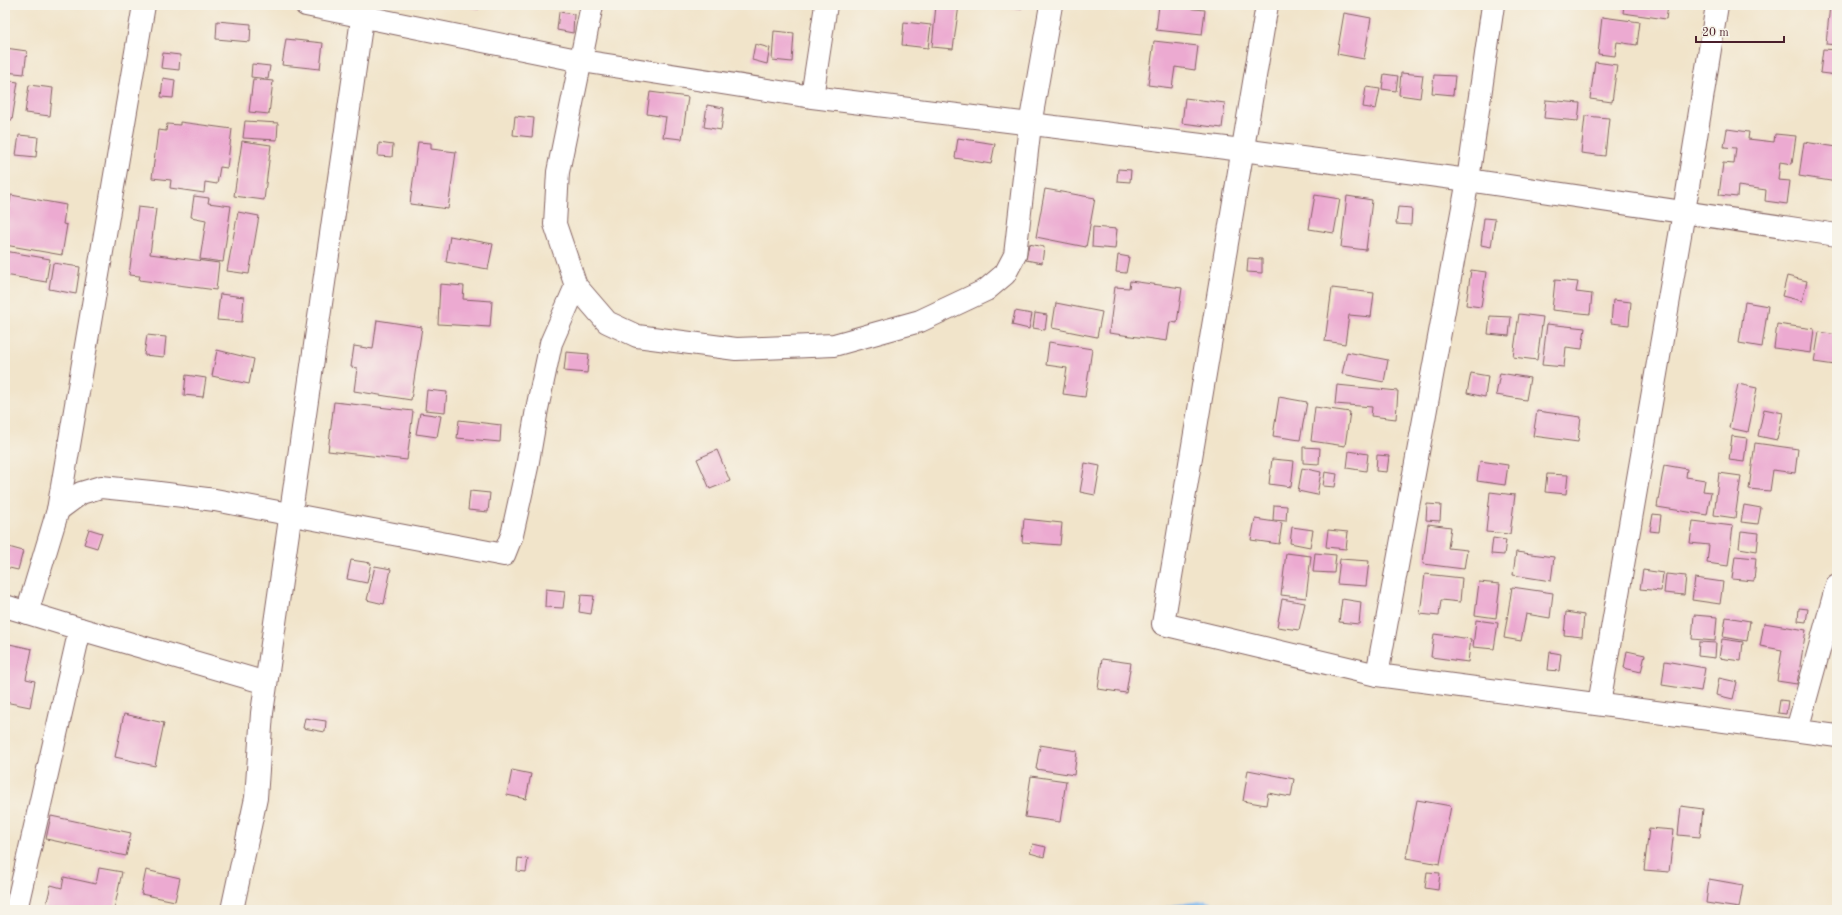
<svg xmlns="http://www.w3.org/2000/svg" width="1842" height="915" viewBox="0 0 1842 915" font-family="'Old Standard TT',serif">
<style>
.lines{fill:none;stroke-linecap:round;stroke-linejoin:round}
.stream{stroke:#7db8ef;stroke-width:9}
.building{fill:#ecaad1}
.minor-casing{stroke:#846463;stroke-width:24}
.minor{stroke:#fff;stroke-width:22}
</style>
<rect width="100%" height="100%" fill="#f7f3e8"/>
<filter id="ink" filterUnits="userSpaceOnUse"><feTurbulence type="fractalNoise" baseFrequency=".025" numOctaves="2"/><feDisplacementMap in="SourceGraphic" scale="8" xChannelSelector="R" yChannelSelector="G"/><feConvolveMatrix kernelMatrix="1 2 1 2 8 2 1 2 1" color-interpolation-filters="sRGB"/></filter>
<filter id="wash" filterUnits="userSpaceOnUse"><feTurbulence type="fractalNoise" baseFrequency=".012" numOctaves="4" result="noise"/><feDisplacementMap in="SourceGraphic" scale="16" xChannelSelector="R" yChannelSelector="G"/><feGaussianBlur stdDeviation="0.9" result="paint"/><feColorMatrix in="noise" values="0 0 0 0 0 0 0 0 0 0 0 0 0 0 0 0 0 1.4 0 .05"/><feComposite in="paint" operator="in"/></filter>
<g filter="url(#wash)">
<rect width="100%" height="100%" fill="#f1e4ca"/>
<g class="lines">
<path class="stream" d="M 1169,910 L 1205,905 L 1219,910"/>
</g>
<g id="blocks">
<g class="building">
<path d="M 459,5 L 480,5 L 479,9 Z"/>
<path d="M 936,5 L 959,5 L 953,49 L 932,47 Z"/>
<path d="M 1000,5 L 1022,5 L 1021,9 L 1000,7 Z"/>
<path d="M 1159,5 L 1185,5 L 1185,8 L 1205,10 L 1202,35 L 1156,30 Z"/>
<path d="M 1624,5 L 1668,5 L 1666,19 L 1623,13 Z"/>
<path d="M 1830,5 L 1837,5 L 1837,45 L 1826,44 Z"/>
<path d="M 559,12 L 574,14 L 573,33 L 557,30 Z"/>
<path d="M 1344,13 L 1371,18 L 1364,59 L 1337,54 Z"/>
<path d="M 1602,17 L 1640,22 L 1637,45 L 1617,42 L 1615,56 L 1598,54 Z"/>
<path d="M 217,21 L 251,24 L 250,42 L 216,39 Z"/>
<path d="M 904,22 L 931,25 L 928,48 L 902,45 Z"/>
<path d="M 774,31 L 794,33 L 792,62 L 772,60 Z"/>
<path d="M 286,39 L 323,43 L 320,69 L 282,65 Z"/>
<path d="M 1154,41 L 1198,46 L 1195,70 L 1175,67 L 1172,88 L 1148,85 Z"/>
<path d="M 755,44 L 770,48 L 767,64 L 752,60 Z"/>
<path d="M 5,48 L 27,51 L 24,74 L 5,72 Z"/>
<path d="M 1823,49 L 1837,50 L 1837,75 L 1820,73 Z"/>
<path d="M 163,53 L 180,55 L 179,70 L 161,68 Z"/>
<path d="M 1595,62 L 1617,65 L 1612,102 L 1590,99 Z"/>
<path d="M 252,64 L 270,66 L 268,79 L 251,77 Z"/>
<path d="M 1401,73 L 1423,75 L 1420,98 L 1399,95 Z"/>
<path d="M 1384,74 L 1398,76 L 1396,91 L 1382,89 Z"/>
<path d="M 1434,75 L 1455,76 L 1453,95 L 1432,93 Z"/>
<path d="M 163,78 L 175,80 L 173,98 L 161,97 Z"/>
<path d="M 253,79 L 273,81 L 269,114 L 249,112 Z"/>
<path d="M 5,80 L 18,82 L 12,120 L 5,119 Z"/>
<path d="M 29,85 L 53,88 L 50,116 L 25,113 Z"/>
<path d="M 1366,87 L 1380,89 L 1376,109 L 1363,107 Z"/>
<path d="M 650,92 L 688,97 L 682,139 L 663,137 L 666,117 L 647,114 Z"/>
<path d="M 1185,98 L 1225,103 L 1222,128 L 1182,123 Z"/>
<path d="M 1546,100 L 1580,103 L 1578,121 L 1544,118 Z"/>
<path d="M 707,105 L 724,108 L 721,130 L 704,127 Z"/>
<path d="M 515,116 L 534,118 L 532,137 L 513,135 Z"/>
<path d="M 1585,116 L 1609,118 L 1605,156 L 1581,153 Z"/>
<path d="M 245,121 L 278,123 L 277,140 L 243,138 Z"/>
<path d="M 180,122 L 232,129 L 227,168 L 220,167 L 217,184 L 205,182 L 204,193 L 170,188 L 171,180 L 152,178 L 158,130 L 166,131 L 167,124 L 180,125 Z"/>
<path d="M 1727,129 L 1749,132 L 1748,139 L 1774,142 L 1775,134 L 1796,136 L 1792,164 L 1780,162 L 1778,180 L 1790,181 L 1787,204 L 1765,201 L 1766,190 L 1738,186 L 1737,197 L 1719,195 L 1723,163 L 1734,164 L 1736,148 L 1724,147 Z"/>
<path d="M 19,135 L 38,137 L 36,157 L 16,155 Z"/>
<path d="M 958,138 L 995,144 L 991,164 L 955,158 Z"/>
<path d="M 242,141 L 271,145 L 264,200 L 234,196 Z"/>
<path d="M 418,142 L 431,143 L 431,149 L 456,152 L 448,209 L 410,204 Z"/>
<path d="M 1804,142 L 1837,147 L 1837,182 L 1799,176 Z"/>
<path d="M 379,143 L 393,145 L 392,157 L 378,156 Z"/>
<path d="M 1118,169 L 1131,170 L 1130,182 L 1117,181 Z"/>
<path d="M 1045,189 L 1095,198 L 1086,247 L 1036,237 Z"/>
<path d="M 11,195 L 66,205 L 63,224 L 67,225 L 62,255 L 5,245 L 5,231 Z"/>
<path d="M 1315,195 L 1340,199 L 1334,233 L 1309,229 Z"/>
<path d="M 194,196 L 209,198 L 208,203 L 231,206 L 223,262 L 200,259 L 206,220 L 191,217 Z"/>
<path d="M 1347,196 L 1372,200 L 1366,250 L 1341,247 Z"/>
<path d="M 138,207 L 156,209 L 150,254 L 219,263 L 216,290 L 139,280 L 140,276 L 129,275 Z"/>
<path d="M 1398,207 L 1412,208 L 1411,225 L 1396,224 Z"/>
<path d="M 238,212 L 259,216 L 249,274 L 227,271 Z"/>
<path d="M 1484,218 L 1495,219 L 1491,247 L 1481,245 Z"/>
<path d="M 1093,227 L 1117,229 L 1115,249 L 1092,247 Z"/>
<path d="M 450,236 L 493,244 L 488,269 L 446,262 Z"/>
<path d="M 1029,244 L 1044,247 L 1042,263 L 1026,260 Z"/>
<path d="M 5,251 L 50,259 L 46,282 L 5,275 Z"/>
<path d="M 1118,255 L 1129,257 L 1126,273 L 1116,272 Z"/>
<path d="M 1248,258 L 1262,259 L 1262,273 L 1247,272 Z"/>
<path d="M 53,263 L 80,267 L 76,294 L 49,289 Z"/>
<path d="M 1471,270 L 1486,272 L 1481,307 L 1466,305 Z"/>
<path d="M 1787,276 L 1807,281 L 1802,301 L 1782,296 Z"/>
<path d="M 1555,280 L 1578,282 L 1576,292 L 1592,294 L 1590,314 L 1552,310 Z"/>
<path d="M 1130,281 L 1182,288 L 1177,323 L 1170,322 L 1167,341 L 1109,333 L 1115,287 L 1129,288 Z"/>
<path d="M 440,284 L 464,286 L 463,299 L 492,301 L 490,327 L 438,324 Z"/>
<path d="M 1332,288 L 1374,293 L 1371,317 L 1349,315 L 1345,344 L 1325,341 Z"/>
<path d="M 220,294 L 244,297 L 242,322 L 217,320 Z"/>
<path d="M 1613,300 L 1631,302 L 1629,325 L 1611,323 Z"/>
<path d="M 1745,302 L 1768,306 L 1762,347 L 1739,343 Z"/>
<path d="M 1056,303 L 1102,312 L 1097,337 L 1052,328 Z"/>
<path d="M 1015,311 L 1032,314 L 1029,329 L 1012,325 Z"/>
<path d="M 1035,313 L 1047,315 L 1045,330 L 1033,328 Z"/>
<path d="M 1519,314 L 1543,317 L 1537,360 L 1513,357 Z"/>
<path d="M 1490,316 L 1511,317 L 1509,336 L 1488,334 Z"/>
<path d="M 377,320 L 422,327 L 411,400 L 354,391 L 357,368 L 351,367 L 354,346 L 373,349 Z"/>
<path d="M 1547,324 L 1585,328 L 1582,349 L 1566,347 L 1564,367 L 1542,365 Z"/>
<path d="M 1777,324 L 1814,329 L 1811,353 L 1774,348 Z"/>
<path d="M 1819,332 L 1837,335 L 1835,365 L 1814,362 Z"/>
<path d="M 147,335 L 166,337 L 164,357 L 144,355 Z"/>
<path d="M 1049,342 L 1092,349 L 1085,397 L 1063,394 L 1067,368 L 1046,365 Z"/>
<path d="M 217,350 L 254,359 L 249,384 L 212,376 Z"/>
<path d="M 566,352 L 589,354 L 587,373 L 564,371 Z"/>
<path d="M 1347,352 L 1388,360 L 1384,382 L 1342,374 Z"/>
<path d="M 1471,373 L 1488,376 L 1485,397 L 1467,393 Z"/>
<path d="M 1500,373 L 1530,378 L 1526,400 L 1496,395 Z"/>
<path d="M 186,375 L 206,378 L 203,397 L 184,395 Z"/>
<path d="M 1738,384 L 1757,388 L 1748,432 L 1729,428 Z"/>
<path d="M 1337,385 L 1398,391 L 1396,419 L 1371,416 L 1372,407 L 1335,404 Z"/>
<path d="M 427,390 L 447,392 L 445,412 L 425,410 Z"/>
<path d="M 1279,397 L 1307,402 L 1300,440 L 1273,436 Z"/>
<path d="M 334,402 L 413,411 L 407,460 L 328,451 Z"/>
<path d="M 1315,407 L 1350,412 L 1345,446 L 1311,441 Z"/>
<path d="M 1764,409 L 1783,413 L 1777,440 L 1758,436 Z"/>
<path d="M 1537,411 L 1581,417 L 1578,442 L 1533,436 Z"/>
<path d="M 420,413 L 441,416 L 437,437 L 416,434 Z"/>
<path d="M 459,420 L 501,425 L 500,442 L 457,438 Z"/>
<path d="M 1732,436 L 1747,438 L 1744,462 L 1729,460 Z"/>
<path d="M 1755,443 L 1798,449 L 1795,473 L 1773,470 L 1770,491 L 1749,489 Z"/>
<path d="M 1303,447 L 1320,448 L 1319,464 L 1303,463 Z"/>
<path d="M 717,450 L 730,481 L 710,489 L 697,459 Z"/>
<path d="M 1349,451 L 1368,454 L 1366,471 L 1347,468 Z"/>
<path d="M 1377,455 L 1389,456 L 1387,472 L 1376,471 Z"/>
<path d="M 1272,459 L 1294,461 L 1291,487 L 1269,484 Z"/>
<path d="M 1480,461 L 1508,465 L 1505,485 L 1477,481 Z"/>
<path d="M 1085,463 L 1100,466 L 1095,495 L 1080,492 Z"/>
<path d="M 1664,465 L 1687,469 L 1686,477 L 1705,480 L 1703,491 L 1711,492 L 1707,515 L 1657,507 Z"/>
<path d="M 1302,468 L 1321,472 L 1317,495 L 1298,491 Z"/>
<path d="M 1325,472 L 1337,474 L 1335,487 L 1323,486 Z"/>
<path d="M 1719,473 L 1741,476 L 1735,518 L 1714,515 Z"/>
<path d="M 1547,474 L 1568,475 L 1566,494 L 1545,492 Z"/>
<path d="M 470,491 L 490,493 L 488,512 L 468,510 Z"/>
<path d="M 1490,492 L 1515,495 L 1510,534 L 1486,532 Z"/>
<path d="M 1427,504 L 1441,505 L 1440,521 L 1426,520 Z"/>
<path d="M 1274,505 L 1287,506 L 1286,521 L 1273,520 Z"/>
<path d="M 1744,505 L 1761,508 L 1758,524 L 1741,522 Z"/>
<path d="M 1653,514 L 1661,515 L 1659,532 L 1650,531 Z"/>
<path d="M 1024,519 L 1062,523 L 1060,545 L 1022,542 Z"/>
<path d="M 1255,519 L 1282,523 L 1279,544 L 1251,540 Z"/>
<path d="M 1693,521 L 1733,526 L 1728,566 L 1707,563 L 1709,545 L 1690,543 Z"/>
<path d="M 1428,524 L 1451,527 L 1448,548 L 1467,550 L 1464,569 L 1423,564 Z"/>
<path d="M 1292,527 L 1313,530 L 1310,547 L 1290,543 Z"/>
<path d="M 89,529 L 102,533 L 97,548 L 84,544 Z"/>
<path d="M 1328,530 L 1348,532 L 1346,549 L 1326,547 Z"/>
<path d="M 1741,531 L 1759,533 L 1757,551 L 1739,548 Z"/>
<path d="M 1493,538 L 1506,540 L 1504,555 L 1491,554 Z"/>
<path d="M 5,546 L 23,551 L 18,570 L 5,567 Z"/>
<path d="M 1516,552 L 1554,557 L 1551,581 L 1513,575 Z"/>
<path d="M 1286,553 L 1311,556 L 1306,598 L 1281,595 Z"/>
<path d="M 1315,553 L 1336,555 L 1334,573 L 1313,572 Z"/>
<path d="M 1735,556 L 1756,558 L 1754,581 L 1732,579 Z"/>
<path d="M 1340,559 L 1369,561 L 1366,586 L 1337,584 Z"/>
<path d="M 351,560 L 371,563 L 367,583 L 347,579 Z"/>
<path d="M 375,566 L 391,569 L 384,604 L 367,600 Z"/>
<path d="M 1643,570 L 1663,573 L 1661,591 L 1640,589 Z"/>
<path d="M 1425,574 L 1462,578 L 1460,602 L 1441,600 L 1439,616 L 1420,614 Z"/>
<path d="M 1666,574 L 1686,576 L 1684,595 L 1664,593 Z"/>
<path d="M 1695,578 L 1723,582 L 1720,604 L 1692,600 Z"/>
<path d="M 1479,582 L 1500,584 L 1496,618 L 1475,615 Z"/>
<path d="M 1512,587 L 1553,593 L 1550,618 L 1526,614 L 1521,641 L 1504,638 Z"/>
<path d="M 546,589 L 565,591 L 563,608 L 545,607 Z"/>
<path d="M 581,595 L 594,596 L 591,614 L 579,612 Z"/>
<path d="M 1282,599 L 1305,603 L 1299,630 L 1277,627 Z"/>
<path d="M 1342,599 L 1361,602 L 1359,624 L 1339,622 Z"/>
<path d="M 1799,608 L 1808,609 L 1806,622 L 1798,621 Z"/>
<path d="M 1566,612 L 1584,615 L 1582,637 L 1564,635 Z"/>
<path d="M 1694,615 L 1717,617 L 1715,641 L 1692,639 Z"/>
<path d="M 1726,617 L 1750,621 L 1747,641 L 1723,637 Z"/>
<path d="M 1476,620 L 1498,623 L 1494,649 L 1473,647 Z"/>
<path d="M 1764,623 L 1806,630 L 1797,684 L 1777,681 L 1782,650 L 1760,646 Z"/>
<path d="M 1434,634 L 1471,639 L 1468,662 L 1431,657 Z"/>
<path d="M 1722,639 L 1743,642 L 1741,661 L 1719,658 Z"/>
<path d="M 1699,642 L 1716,643 L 1715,658 L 1698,656 Z"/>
<path d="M 5,643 L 32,649 L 26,679 L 35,681 L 30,707 L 5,702 Z"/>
<path d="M 1627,651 L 1645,655 L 1641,672 L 1624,668 Z"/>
<path d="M 1550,652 L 1561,654 L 1559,671 L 1548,670 Z"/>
<path d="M 1102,659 L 1131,663 L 1126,693 L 1098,689 Z"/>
<path d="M 1665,661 L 1705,668 L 1701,691 L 1662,685 Z"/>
<path d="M 1719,678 L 1737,682 L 1733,699 L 1716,695 Z"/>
<path d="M 1780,700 L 1788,701 L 1786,714 L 1778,713 Z"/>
<path d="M 124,714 L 164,723 L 155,766 L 115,757 Z"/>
<path d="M 305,718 L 326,721 L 325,732 L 303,728 Z"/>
<path d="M 1040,745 L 1077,751 L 1074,775 L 1036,769 Z"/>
<path d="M 512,770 L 531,774 L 526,799 L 507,795 Z"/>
<path d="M 1248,770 L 1294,779 L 1291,797 L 1268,793 L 1266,805 L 1243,801 Z"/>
<path d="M 1031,776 L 1066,781 L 1060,822 L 1025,817 Z"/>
<path d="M 1417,800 L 1451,806 L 1440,864 L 1406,858 Z"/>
<path d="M 1681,806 L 1703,809 L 1700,837 L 1678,835 Z"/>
<path d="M 51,816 L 131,833 L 126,856 L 46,839 Z"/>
<path d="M 1649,828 L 1674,830 L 1669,872 L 1644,870 Z"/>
<path d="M 1033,844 L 1046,847 L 1044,857 L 1030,853 Z"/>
<path d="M 518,858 L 528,859 L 526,872 L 517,871 Z"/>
<path d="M 99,868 L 122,872 L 114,910 L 45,910 L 51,885 L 62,888 L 64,877 L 96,884 Z"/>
<path d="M 146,870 L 180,878 L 175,901 L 141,894 Z"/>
<path d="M 1427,872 L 1440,873 L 1438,890 L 1425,888 Z"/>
<path d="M 1709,879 L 1743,885 L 1739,908 L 1706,903 Z"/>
</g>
</g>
</g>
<g filter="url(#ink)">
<use href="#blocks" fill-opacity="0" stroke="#846463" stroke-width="1"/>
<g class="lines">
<g class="minor-casing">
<g id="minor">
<path d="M 306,5 L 582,61 L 812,97 L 1242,150 L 1468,180 L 1837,235"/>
<path d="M 592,5 L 558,172 L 555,224 L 576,286 L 607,322 L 637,336 L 736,349 L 834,345 L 920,321 L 986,290 L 1005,274 L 1015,255 L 1030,125 L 1051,5"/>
<path d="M 1267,5 L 1163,624 L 1377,675 L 1837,736"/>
<path d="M 812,97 L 826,5"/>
<path d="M 58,510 L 81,493 L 101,487 L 151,492 L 215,500 L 504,555 L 512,535 L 527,467 L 537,409 L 551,343 L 576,286"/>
<path d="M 5,606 L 80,629 L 266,683"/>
<path d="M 27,613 L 58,510 L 144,5"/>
<path d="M 1377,675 L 1468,180 L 1493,5"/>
<path d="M 1599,704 L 1684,212 L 1717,5"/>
<path d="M 1797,730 L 1837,585"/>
<path d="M 16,910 L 80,629"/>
<path d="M 232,910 L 256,798 L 262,713 L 364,5"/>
</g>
</g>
<use href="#minor" class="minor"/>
</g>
</g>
<rect width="1842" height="915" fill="none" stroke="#f7f3e8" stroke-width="20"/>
<path d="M1696 36v6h88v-6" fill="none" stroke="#4a1f2b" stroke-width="2"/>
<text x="1702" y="36" font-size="12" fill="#4a1f2b" stroke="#f7f3e8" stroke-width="3" paint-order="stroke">20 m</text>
</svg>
